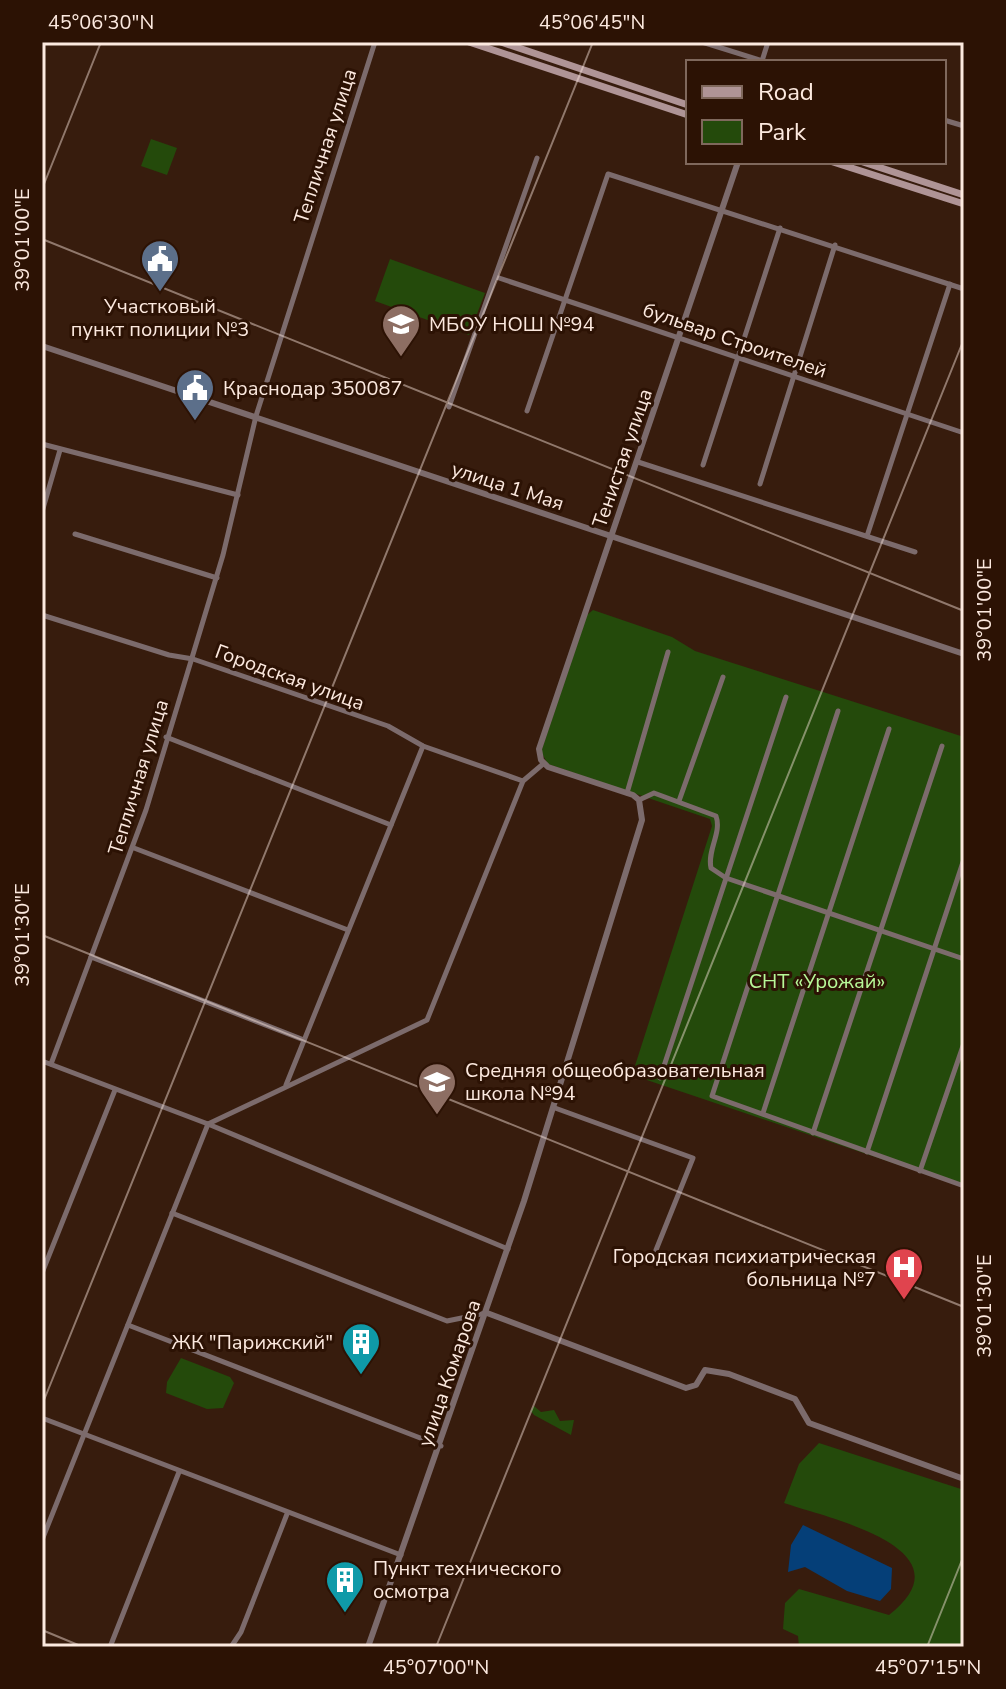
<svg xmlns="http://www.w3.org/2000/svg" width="1006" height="1689" viewBox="0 0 1006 1689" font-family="'Nunito Sans',sans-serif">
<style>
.green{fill:#244a0b}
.water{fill:#053f78}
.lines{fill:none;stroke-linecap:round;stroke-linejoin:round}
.minor{stroke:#7c6b6c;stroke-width:5}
.tertiary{stroke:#7c6b6c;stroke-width:6}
.secondary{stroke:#af9496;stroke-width:7}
.ticks{fill:none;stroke:#fce9df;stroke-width:2;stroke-opacity:0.45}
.labels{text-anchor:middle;stroke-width:6;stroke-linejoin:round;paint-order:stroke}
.street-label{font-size:20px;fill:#fce9df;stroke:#2c1204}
.poi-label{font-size:20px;fill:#fce9df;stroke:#2c1204;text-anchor:start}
.park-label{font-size:20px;fill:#b7f898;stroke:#2c1204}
.neatline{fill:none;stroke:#fce9df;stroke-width:3}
.ticks-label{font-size:20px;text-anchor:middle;fill:#fce9df}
</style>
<rect width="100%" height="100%" fill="#371c0d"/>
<g class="green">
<path d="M 151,139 L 177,148 L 167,175 L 141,166 Z"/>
<path d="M 390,259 L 485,293 L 469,335 L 375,301 Z"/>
<path d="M 593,610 L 672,637 L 695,651 L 964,737 L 964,1187 L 632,1075 L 712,826 L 710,819 L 548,764 L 541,752 L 587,615 Z"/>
<path d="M 181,1358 L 230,1377 L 234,1383 L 223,1408 L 207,1409 L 166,1393 L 167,1382 Z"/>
<path d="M 534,1406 L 541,1412 L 554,1410 L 560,1421 L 574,1420 L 571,1435 L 534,1415 L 531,1411 Z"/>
<path d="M 819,1443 L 964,1490 L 964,1647 L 799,1647 L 798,1636 L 783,1629 L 785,1603 L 799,1589 L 889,1615 C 973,1549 828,1518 784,1503 L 799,1464 Z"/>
</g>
<path class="water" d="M 803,1525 L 892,1568 L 891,1589 L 880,1601 L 847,1591 L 805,1567 L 788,1572 L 791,1545 Z"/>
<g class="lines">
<g class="minor">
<path d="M 702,42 L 766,62"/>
<path d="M 762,61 L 768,42"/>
<path d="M 944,120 L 964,126"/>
<path d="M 496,277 L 964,433"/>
<path d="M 449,407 L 537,158"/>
<path d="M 527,411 L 608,174 L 964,289"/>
<path d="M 42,444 L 238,495"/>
<path d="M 638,462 L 915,552"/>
<path d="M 703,465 L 780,228"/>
<path d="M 760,484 L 835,245"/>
<path d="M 42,512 L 60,450"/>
<path d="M 75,534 L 217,578"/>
<path d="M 867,536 L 950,284"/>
<path d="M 42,615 L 169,655 L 193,659 L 388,726 L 423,746 L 523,781"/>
<path d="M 838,711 L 712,1096 L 964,1186"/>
<path d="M 166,737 L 391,825"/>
<path d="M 627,793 L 668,652"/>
<path d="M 639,800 L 654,793 L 716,816 C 722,833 707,850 711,868 L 726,878 L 964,959"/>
<path d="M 679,801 L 723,677"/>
<path d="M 134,848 L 348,930"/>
<path d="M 91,957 L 304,1040"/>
<path d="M 42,1061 L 208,1124 L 508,1249"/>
<path d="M 51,1064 L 146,810 L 223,555 L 256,416 L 375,42"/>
<path d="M 660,1078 L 786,697"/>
<path d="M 286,1085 L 423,746"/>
<path d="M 555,1108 L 693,1158 L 656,1250"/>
<path d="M 763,1113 L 889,729"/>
<path d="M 208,1124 L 427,1020 L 523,781 L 543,764"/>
<path d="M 813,1133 L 942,746"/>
<path d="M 867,1152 L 964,859"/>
<path d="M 920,1171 L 964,1043"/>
<path d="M 172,1213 L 447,1321 L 486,1313"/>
<path d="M 42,1273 L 115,1090"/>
<path d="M 128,1325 L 441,1446"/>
<path d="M 42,1418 L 401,1555"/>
<path d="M 42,1540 L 208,1124"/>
<path d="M 110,1647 L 179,1472"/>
<path d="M 231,1647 L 241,1632 L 287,1514"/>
</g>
<g class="tertiary">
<path d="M 42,346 L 964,654"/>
<path d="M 487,1313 L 686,1388 L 696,1385 L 705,1370 L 729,1374 L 795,1399 L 809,1423 L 964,1479"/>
<path d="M 368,1647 L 524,1201 L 642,820 L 639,800 L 633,795 L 548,767 L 541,760 L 539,749 L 738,162"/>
</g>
<g class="secondary">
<path d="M 469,42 L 688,115"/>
<path d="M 501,42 L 688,105"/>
<path d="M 833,162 L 964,204"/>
<path d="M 863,162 L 964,195"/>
</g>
</g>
<path class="ticks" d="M 42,189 L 101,42M 42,239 L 964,611M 42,935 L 964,1307M 42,1405 L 593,42M 42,1630 L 83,1647M 436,1647 L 964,339M 927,1647 L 964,1555"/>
<defs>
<g id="civic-pin" transform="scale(2)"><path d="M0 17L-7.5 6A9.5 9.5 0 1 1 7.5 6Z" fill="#5c6f8a" stroke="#2c1204"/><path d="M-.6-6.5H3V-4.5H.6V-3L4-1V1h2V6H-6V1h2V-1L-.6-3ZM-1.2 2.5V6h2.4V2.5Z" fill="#fff"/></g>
<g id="school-pin" transform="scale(2)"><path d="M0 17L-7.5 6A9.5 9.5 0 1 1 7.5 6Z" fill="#8d6e63" stroke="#2c1204"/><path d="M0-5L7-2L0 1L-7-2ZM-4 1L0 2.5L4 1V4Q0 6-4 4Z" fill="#fff"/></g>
<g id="hospital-pin" transform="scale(2)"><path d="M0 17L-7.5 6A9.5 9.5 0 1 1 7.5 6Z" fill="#e0444e" stroke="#2c1204"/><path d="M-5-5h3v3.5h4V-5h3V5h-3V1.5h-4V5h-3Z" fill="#fff"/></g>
<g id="building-pin" transform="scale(2)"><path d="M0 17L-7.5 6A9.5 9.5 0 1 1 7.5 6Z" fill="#0f9aa8" stroke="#2c1204"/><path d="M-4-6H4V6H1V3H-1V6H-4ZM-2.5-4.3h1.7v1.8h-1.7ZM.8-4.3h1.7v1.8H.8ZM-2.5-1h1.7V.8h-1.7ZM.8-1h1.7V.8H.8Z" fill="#fff"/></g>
</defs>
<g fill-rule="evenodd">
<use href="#civic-pin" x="160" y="259"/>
<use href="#school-pin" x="401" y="324"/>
<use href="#civic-pin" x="195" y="388"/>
<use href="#school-pin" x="437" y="1082"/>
<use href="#hospital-pin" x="904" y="1267"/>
<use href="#building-pin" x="361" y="1342"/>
<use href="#building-pin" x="345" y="1580"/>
</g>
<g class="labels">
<g class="street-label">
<text transform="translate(325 146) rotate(-72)" y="7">Тепличная улица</text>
<text transform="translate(735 340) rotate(19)" y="7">бульвар Строителей</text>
<text transform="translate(622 458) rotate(-71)" y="7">Тенистая улица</text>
<text transform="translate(508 486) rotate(18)" y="7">улица 1 Мая</text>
<text transform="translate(290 677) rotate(20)" y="7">Городская улица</text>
<text transform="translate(138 777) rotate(-73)" y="7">Тепличная улица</text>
<text transform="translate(449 1373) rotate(-71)" y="7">улица Комарова</text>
</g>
<g class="poi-label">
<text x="160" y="313" text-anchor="middle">Участковый<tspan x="160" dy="23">пункт полиции №3</tspan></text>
<text x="429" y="331">МБОУ НОШ №94</text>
<text x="223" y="395">Краснодар 350087</text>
<text x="465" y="1077">Средняя общеобразовательная<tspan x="465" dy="23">школа №94</tspan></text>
<text x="876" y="1263" text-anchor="end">Городская психиатрическая<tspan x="876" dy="23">больница №7</tspan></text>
<text x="333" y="1349" text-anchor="end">ЖК "Парижский"</text>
<text x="373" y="1575">Пункт технического<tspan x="373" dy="23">осмотра</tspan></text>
</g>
<g class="park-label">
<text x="817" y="988">СНТ «Урожай»</text>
</g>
</g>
<rect width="1006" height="1689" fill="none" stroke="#2c1204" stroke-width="88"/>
<rect x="686" y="60" width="260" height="104" fill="#2c1204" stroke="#7f685c" stroke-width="2"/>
<rect x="702" y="86" width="40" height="12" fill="#af9496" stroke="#7f685c" stroke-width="2"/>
<text x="758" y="100" font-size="24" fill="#fce9df">Road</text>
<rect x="702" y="120" width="40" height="24" fill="#244a0b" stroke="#7f685c" stroke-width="2"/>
<text x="758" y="140" font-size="24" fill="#fce9df">Park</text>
<rect x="44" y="44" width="918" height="1601" class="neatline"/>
<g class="ticks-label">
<text x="101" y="29">45°06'30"N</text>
<text x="592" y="29">45°06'45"N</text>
<text transform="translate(22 240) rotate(-90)" y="7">39°01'00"E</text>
<text transform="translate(984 610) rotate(-90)" y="7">39°01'00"E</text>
<text transform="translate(22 935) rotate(-90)" y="7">39°01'30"E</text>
<text transform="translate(984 1306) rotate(-90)" y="7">39°01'30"E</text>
<text x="436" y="1674">45°07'00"N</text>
<text x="928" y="1674">45°07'15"N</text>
</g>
</svg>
